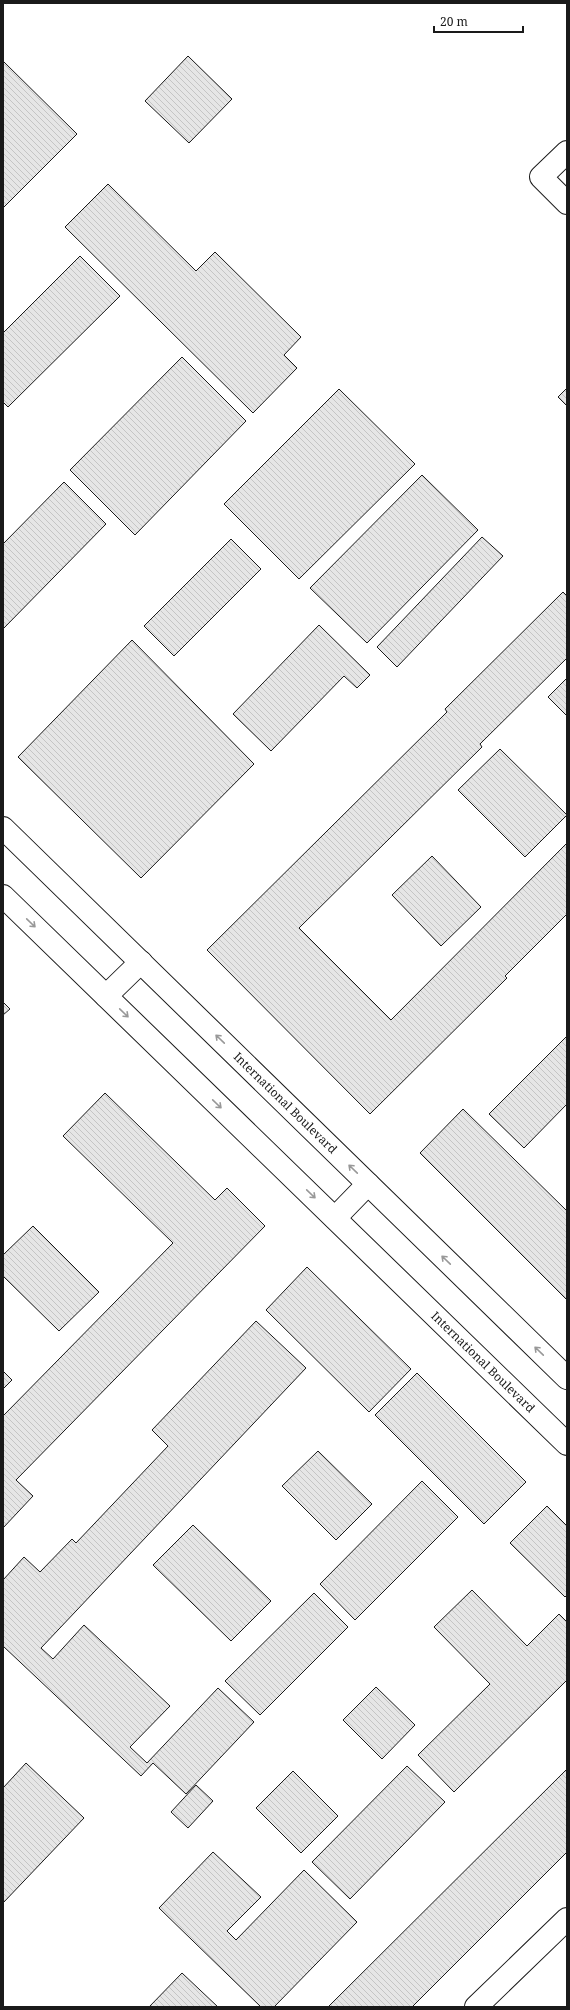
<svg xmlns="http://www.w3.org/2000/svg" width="570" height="2010" viewBox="0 0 570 2010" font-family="'Noto Serif',serif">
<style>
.building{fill:url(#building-back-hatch);stroke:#1a1a1a}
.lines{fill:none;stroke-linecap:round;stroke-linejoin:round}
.minor-casing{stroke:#1a1a1a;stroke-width:24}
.minor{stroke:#fff;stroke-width:22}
.oneway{stroke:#989898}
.labels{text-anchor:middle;stroke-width:3;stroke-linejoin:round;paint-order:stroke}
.street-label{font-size:12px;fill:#1a1a1a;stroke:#fff}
</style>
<defs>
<pattern id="building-back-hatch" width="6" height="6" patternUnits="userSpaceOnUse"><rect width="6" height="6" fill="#e6e6e6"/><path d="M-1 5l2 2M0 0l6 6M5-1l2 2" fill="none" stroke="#c5c5c5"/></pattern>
</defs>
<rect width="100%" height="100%" fill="#fff"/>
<g class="building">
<path d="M 188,56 L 232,99 L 189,143 L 145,101 Z"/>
<path d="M 3,61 L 77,134 L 3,208 Z"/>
<path d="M 108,184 L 196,271 L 215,252 L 301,337 L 284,355 L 297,368 L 253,413 L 65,227 Z"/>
<path d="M 80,256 L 120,296 L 8,407 L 3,402 L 3,333 Z"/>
<path d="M 182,357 L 246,421 L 135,535 L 70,470 Z"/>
<path d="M 567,388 L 567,406 L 558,397 Z"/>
<path d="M 339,389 L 415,464 L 299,579 L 224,504 Z"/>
<path d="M 422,475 L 478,530 L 367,643 L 310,588 Z"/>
<path d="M 64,482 L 106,524 L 3,629 L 3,544 Z"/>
<path d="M 482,537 L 503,556 L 397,667 L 377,647 Z"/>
<path d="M 231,539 L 261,569 L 174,656 L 144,626 Z"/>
<path d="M 563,592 L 567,596 L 567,658 L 480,744 L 482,747 L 299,928 L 391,1020 L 567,843 L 567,914 L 505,976 L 507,978 L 370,1114 L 207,950 L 447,712 L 445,709 Z"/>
<path d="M 319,625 L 370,675 L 357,688 L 344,676 L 271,751 L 233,714 Z"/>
<path d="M 132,640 L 254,764 L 141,878 L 18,757 Z"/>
<path d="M 567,678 L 567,716 L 548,697 Z"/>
<path d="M 500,749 L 567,815 L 525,857 L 458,790 Z"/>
<path d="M 432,856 L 481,907 L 441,946 L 392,895 Z"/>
<path d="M 3,1002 L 10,1009 L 3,1015 Z"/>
<path d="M 567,1036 L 567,1104 L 524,1148 L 489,1114 Z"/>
<path d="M 105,1093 L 215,1200 L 227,1188 L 265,1226 L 16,1480 L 33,1496 L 3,1528 L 3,1416 L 173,1243 L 63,1136 Z"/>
<path d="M 463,1109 L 567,1211 L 567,1300 L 420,1153 Z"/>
<path d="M 33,1226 L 99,1292 L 59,1331 L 3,1276 L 3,1255 Z"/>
<path d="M 307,1267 L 411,1369 L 369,1412 L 266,1310 Z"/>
<path d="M 256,1321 L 306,1368 L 41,1648 L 53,1659 L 84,1625 L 170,1706 L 130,1747 L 147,1763 L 218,1688 L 254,1722 L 186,1794 L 153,1763 L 141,1776 L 3,1646 L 3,1580 L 24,1557 L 40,1572 L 72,1539 L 76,1543 L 168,1446 L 152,1430 Z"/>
<path d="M 3,1371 L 12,1380 L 3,1389 Z"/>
<path d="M 417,1373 L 526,1482 L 484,1524 L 375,1415 Z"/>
<path d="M 318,1451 L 372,1504 L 336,1540 L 282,1486 Z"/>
<path d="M 422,1481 L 458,1517 L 355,1620 L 320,1584 Z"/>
<path d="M 547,1506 L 567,1526 L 567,1595 L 565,1597 L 510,1543 Z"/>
<path d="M 193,1525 L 271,1601 L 231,1641 L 153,1565 Z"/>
<path d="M 472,1590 L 527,1646 L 559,1614 L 567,1622 L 567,1680 L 454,1792 L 418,1755 L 490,1684 L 434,1627 Z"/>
<path d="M 314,1593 L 348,1627 L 260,1715 L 225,1681 Z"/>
<path d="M 376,1687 L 415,1725 L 382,1759 L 343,1720 Z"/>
<path d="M 26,1763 L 84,1818 L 3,1903 L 3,1788 Z"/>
<path d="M 407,1766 L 445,1802 L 350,1899 L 312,1862 Z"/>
<path d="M 567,1769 L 567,1852 L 412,2007 L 328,2007 Z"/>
<path d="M 293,1771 L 338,1816 L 301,1853 L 256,1808 Z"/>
<path d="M 196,1785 L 213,1801 L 188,1828 L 171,1812 Z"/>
<path d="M 213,1852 L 261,1897 L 227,1931 L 236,1940 L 304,1870 L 357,1922 L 274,2007 L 261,2007 L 159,1908 Z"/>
<path d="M 182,1973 L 218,2007 L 149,2007 Z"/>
</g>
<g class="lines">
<g class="minor-casing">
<g id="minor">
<path d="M 567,152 L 541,177 L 567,203"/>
<path id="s1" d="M 3,828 L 567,1378"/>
<path id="s2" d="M 3,896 L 567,1444"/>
<path d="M 106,996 L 141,962"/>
<path d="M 335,1218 L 368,1184"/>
<path d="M 476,2007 L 567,1919"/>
</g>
</g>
<use href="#minor" class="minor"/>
</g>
<defs><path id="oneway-shaft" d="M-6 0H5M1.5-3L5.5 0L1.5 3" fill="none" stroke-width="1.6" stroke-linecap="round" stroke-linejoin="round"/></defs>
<g class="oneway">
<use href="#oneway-shaft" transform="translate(31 923) rotate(44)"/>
<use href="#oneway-shaft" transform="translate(124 1013) rotate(44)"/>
<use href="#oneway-shaft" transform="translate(220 1039) rotate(-136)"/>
<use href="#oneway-shaft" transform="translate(217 1104) rotate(44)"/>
<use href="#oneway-shaft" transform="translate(353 1169) rotate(-136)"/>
<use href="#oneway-shaft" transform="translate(311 1194) rotate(44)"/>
<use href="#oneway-shaft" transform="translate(446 1260) rotate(-136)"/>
<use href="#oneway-shaft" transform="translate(539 1351) rotate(-136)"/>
</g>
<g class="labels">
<g class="street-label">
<text dy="4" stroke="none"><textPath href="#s1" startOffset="394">International Boulevard</textPath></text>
<text dy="4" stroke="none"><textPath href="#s2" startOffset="669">International Boulevard</textPath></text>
</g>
</g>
<rect width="570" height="2010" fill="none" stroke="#1a1a1a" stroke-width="8"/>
<path d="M434 26v6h89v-6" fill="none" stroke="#1a1a1a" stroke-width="2"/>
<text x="440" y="26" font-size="12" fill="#1a1a1a" stroke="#ffffff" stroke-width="3" paint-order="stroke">20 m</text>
</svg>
